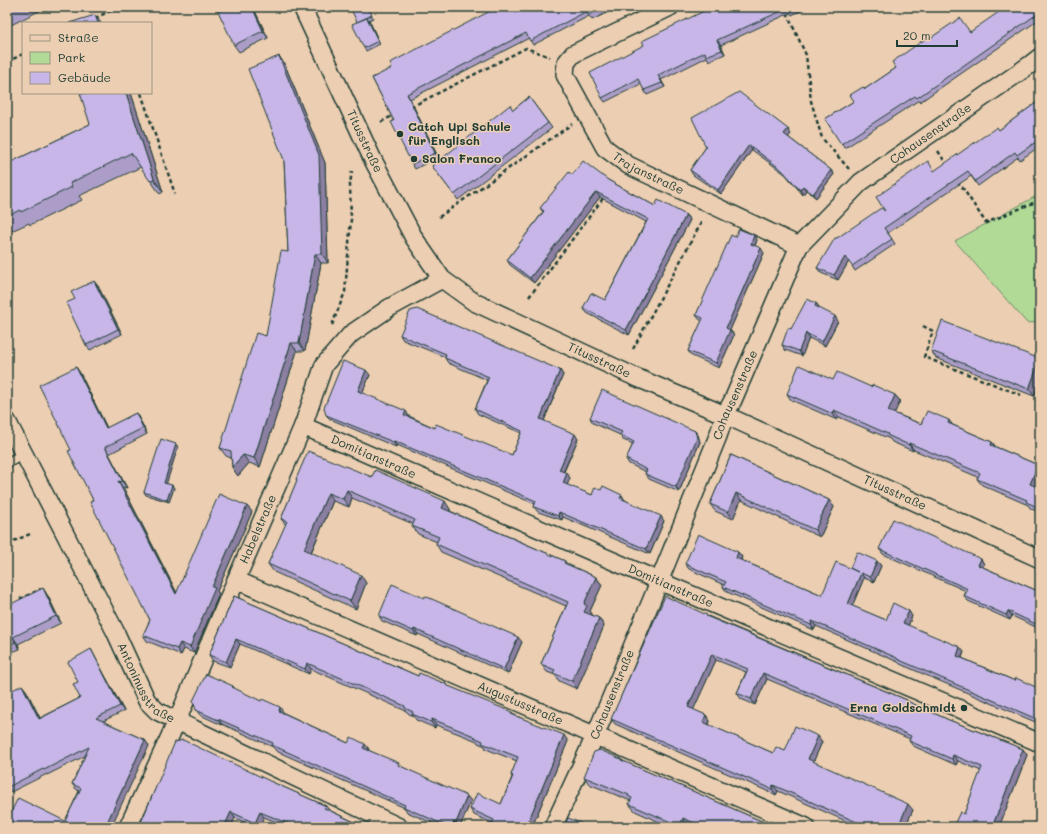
<svg xmlns="http://www.w3.org/2000/svg" width="1047" height="834" viewBox="0 0 1047 834" font-family="Mali,sans-serif">
<style>
.green{fill:#b2da97;stroke:#688c66}
.lines{fill:none;stroke-linecap:round;stroke-linejoin:round}
.service-casing{stroke:#1f3d34;stroke-width:12}
.minor-casing{stroke:#1f3d34;stroke-width:20}
.path{stroke:#1f3d34;stroke-width:2.5;stroke-dasharray:4 3;stroke-linecap:butt}
.service{stroke:#ecceb2;stroke-width:9}
.minor{stroke:#ecceb2;stroke-width:17}
.wall{fill:#ab9dc7;stroke:#1f3d34}
.shaded-wall{fill:#8b7fa2;stroke:#1f3d34}
.building{fill:#c7b6e7;stroke:#1f3d34}
.poi-dot{fill:#1f3d34;stroke:#ecceb2;stroke-width:1.5}
.labels{text-anchor:middle;stroke-width:3;stroke-linejoin:round;paint-order:stroke}
.poi-label{font-size:12px;font-weight:bold;fill:#1f3d34;stroke:#ecceb2;text-anchor:start}
.street-label{font-size:12px;fill:#1f3d34;stroke:#ecceb2}
</style>
<rect width="100%" height="100%" fill="#ecceb2"/>
<filter id="ink" filterUnits="userSpaceOnUse"><feTurbulence type="fractalNoise" baseFrequency=".025" numOctaves="2"/><feDisplacementMap in="SourceGraphic" scale="8" xChannelSelector="R" yChannelSelector="G"/><feConvolveMatrix kernelMatrix="1 2 1 2 8 2 1 2 1" color-interpolation-filters="sRGB"/></filter>
<g filter="url(#ink)">
<path class="green" d="M 1040,194 L 1040,322 L 1027,323 L 955,241 Z"/>
<g class="lines">
<g class="service-casing">
<path id="service" d="M 7,463 L 24,454"/>
</g>
<g class="minor-casing">
<g id="minor">
<path id="s1" d="M 302,7 L 373,160 L 414,238 L 442,279 L 474,302 L 633,376 L 725,415 L 1040,559"/>
<path id="s2" d="M 670,7 L 573,54 L 566,63 L 565,75 L 605,148 L 628,165 L 799,246"/>
<path id="s3" d="M 7,421 L 115,631 L 147,701 L 157,711 L 177,721 L 399,827"/>
<path id="s4" d="M 303,426 L 659,581 L 1040,743"/>
<path id="s5" d="M 236,580 L 806,827"/>
<path id="s6" d="M 128,827 L 177,721 L 236,580 L 303,426 L 324,365 L 351,334 L 389,308 L 442,279"/>
<path id="s7" d="M 553,827 L 595,736 L 652,599 L 718,436 L 725,415 L 733,400 L 799,246 L 861,182 L 1031,64 L 1040,57"/>
</g>
</g>
<g class="path">
<path d="M 784,7 L 806,55 L 811,101 L 822,138 L 849,169"/>
<path d="M 95,18 L 112,10 L 111,7"/>
<path d="M 7,62 L 23,54"/>
<path d="M 141,93 L 175,194"/>
<path d="M 411,107 L 526,48 L 550,57"/>
<path d="M 381,122 L 394,115"/>
<path d="M 938,151 L 947,165"/>
<path d="M 958,181 L 986,223 L 1040,200"/>
<path d="M 439,217 L 572,124"/>
<path d="M 529,297 L 604,197"/>
<path d="M 332,325 L 345,292 L 351,219 L 350,184 L 352,171"/>
<path d="M 923,326 L 933,331 L 924,357 L 1021,395"/>
<path d="M 633,349 L 702,221"/>
<path d="M 7,544 L 30,534"/>
<path d="M 20,599 L 41,589"/>
</g>
<use href="#service" class="service"/>
<use href="#minor" class="minor"/>
</g>
<g class="wall">
<path d="M 7,7 L 47,7 L 7,27 Z"/>
<path d="M 253,7 L 268,38 L 239,52 L 234,45 Z"/>
<path d="M 368,7 L 373,18 L 369,20 L 380,44 L 366,51 L 364,48 L 357,22 Z"/>
<path d="M 527,7 L 619,7 L 592,20 L 589,16 L 533,45 L 529,38 L 410,99 L 438,157 L 415,169 L 412,164 L 394,121 L 372,78 L 517,12 Z"/>
<path d="M 710,7 L 809,7 L 792,15 L 790,13 L 721,45 L 725,54 L 709,61 L 707,57 L 661,80 L 665,87 L 647,95 L 644,90 L 641,84 L 605,102 L 602,98 L 644,45 L 706,10 Z"/>
<path d="M 1040,7 L 1040,19 L 920,102 L 919,100 L 845,148 L 825,119 L 854,101 L 865,89 L 896,68 L 929,39 L 970,32 Z"/>
<path d="M 279,56 L 285,65 L 325,163 L 328,263 L 321,263 L 305,351 L 297,351 L 260,467 L 249,463 L 238,476 L 232,467 L 231,458 L 226,456 L 220,448 L 266,336 L 288,252 L 284,160 Z"/>
<path d="M 131,93 L 163,192 L 160,194 L 141,167 L 79,196 L 82,200 L 30,225 L 29,223 L 7,233 L 7,164 L 90,124 Z"/>
<path d="M 529,97 L 552,128 L 458,200 L 432,166 L 513,110 Z"/>
<path d="M 1040,100 L 1040,146 L 1020,160 L 1018,157 L 978,186 L 971,176 L 888,233 L 895,244 L 855,271 L 849,261 L 838,280 L 821,273 L 817,268 L 837,238 L 885,211 L 935,171 L 999,130 Z"/>
<path d="M 791,134 L 788,137 L 831,170 L 834,174 L 816,198 L 806,190 L 803,195 L 785,174 L 752,150 L 721,194 L 693,175 L 690,170 L 706,147 Z"/>
<path d="M 572,175 L 608,180 L 655,206 L 686,215 L 690,220 L 629,335 L 587,313 L 583,308 L 605,300 L 646,222 L 600,197 L 534,283 L 510,265 L 507,260 L 543,212 L 540,208 Z"/>
<path d="M 754,235 L 757,240 L 755,246 L 764,253 L 730,330 L 734,335 L 719,368 L 692,356 L 688,351 L 702,321 L 699,319 L 696,315 L 735,237 Z"/>
<path d="M 98,286 L 122,334 L 90,350 L 86,345 Z"/>
<path d="M 816,303 L 819,307 L 819,308 L 838,321 L 825,346 L 809,338 L 802,356 L 785,350 L 782,345 L 791,329 Z"/>
<path d="M 400,335 L 560,370 L 563,375 L 544,421 L 578,439 L 564,472 L 570,478 L 567,485 L 592,495 L 625,500 L 664,521 L 650,554 L 563,517 L 562,520 L 538,512 L 534,507 L 535,504 L 397,445 L 396,447 L 330,419 L 326,415 L 370,375 L 362,393 L 409,416 L 435,428 L 512,455 L 521,433 L 478,414 L 475,409 L 487,380 L 448,363 L 445,358 L 445,357 L 403,340 Z"/>
<path d="M 931,351 L 1040,360 L 1040,381 L 1034,396 L 936,358 Z"/>
<path d="M 76,367 L 80,373 L 107,428 L 136,413 L 140,420 L 147,434 L 109,454 L 127,488 L 123,487 L 177,593 L 247,506 L 252,512 L 217,591 L 219,594 L 194,653 L 184,649 L 181,655 L 147,641 L 143,635 L 150,620 L 93,500 L 71,450 Z"/>
<path d="M 833,380 L 871,387 L 895,395 L 900,401 L 894,413 L 921,424 L 953,425 L 992,442 L 996,447 L 1038,465 L 1040,468 L 1040,477 L 1036,486 L 1040,488 L 1040,512 L 1031,509 L 1028,505 L 982,485 L 977,479 L 978,477 L 914,450 L 913,451 L 892,442 L 890,439 L 839,417 L 837,420 L 791,400 L 787,394 Z"/>
<path d="M 590,418 L 695,431 L 698,435 L 700,442 L 679,492 L 649,479 L 645,474 L 646,472 L 629,464 L 626,459 L 633,444 L 623,440 L 620,435 L 593,423 Z"/>
<path d="M 178,447 L 166,483 L 174,488 L 169,502 L 146,495 L 144,492 Z"/>
<path d="M 731,455 L 829,500 L 834,507 L 820,537 L 741,500 L 733,519 L 715,511 L 710,504 Z"/>
<path d="M 372,477 L 450,509 L 450,511 L 565,561 L 567,564 L 596,577 L 602,585 L 590,611 L 592,614 L 592,615 L 599,618 L 604,626 L 577,689 L 559,681 L 555,675 L 547,672 L 541,664 L 566,606 L 441,552 L 436,544 L 437,542 L 418,534 L 412,526 L 413,524 L 352,498 L 349,507 L 333,501 L 311,553 L 366,583 L 356,609 L 274,572 L 268,564 L 286,525 L 281,519 L 297,481 L 296,479 Z"/>
<path d="M 7,531 L 10,536 L 7,537 Z"/>
<path d="M 879,549 L 981,559 L 984,564 L 983,567 L 1040,592 L 1040,629 L 1012,616 L 1010,620 L 968,601 L 964,596 L 966,591 L 883,554 Z"/>
<path d="M 738,552 L 742,557 L 741,560 L 822,595 L 850,568 L 877,561 L 881,566 L 874,582 L 864,578 L 852,606 L 886,620 L 912,616 L 908,626 L 964,652 L 962,658 L 1015,681 L 1040,689 L 1040,724 L 900,664 L 898,662 L 816,626 L 814,630 L 727,592 L 723,587 L 724,585 L 689,569 L 685,564 Z"/>
<path d="M 48,596 L 61,623 L 18,644 L 20,649 L 7,654 L 7,606 Z"/>
<path d="M 234,596 L 418,676 L 446,684 L 448,686 L 513,714 L 568,741 L 532,827 L 491,827 L 492,823 L 474,815 L 470,809 L 501,804 L 512,777 L 511,775 L 517,761 L 486,749 L 485,746 L 478,743 L 477,741 L 436,725 L 435,728 L 416,720 L 414,716 L 409,714 L 406,711 L 311,669 L 309,674 L 240,644 L 230,667 L 213,661 L 209,655 Z"/>
<path d="M 379,616 L 522,642 L 508,674 L 418,634 L 417,636 L 382,621 Z"/>
<path d="M 708,616 L 907,700 L 909,702 L 949,720 L 1023,749 L 1027,755 L 999,827 L 953,827 L 964,814 L 981,771 L 958,761 L 956,765 L 913,746 L 909,741 L 910,739 L 767,679 L 755,705 L 741,699 L 737,693 L 746,672 L 716,660 L 693,710 L 706,715 L 710,721 L 709,725 L 773,753 L 785,751 L 818,736 L 822,742 L 813,762 L 913,810 L 905,827 L 859,827 L 778,791 L 776,795 L 615,724 L 611,719 Z"/>
<path d="M 1040,640 L 1040,658 L 1038,657 L 1034,652 Z"/>
<path d="M 94,655 L 124,711 L 103,721 L 145,740 L 149,746 L 65,821 L 79,791 L 76,789 L 72,784 L 85,756 L 47,775 L 47,774 L 11,792 L 7,785 L 26,690 L 40,718 L 80,698 L 78,682 Z"/>
<path d="M 233,686 L 235,689 L 284,713 L 348,743 L 369,749 L 368,750 L 471,801 L 460,827 L 441,827 L 407,812 L 405,808 L 276,751 L 273,747 L 222,724 L 222,725 L 200,715 L 196,710 Z"/>
<path d="M 621,759 L 623,761 L 775,827 L 691,827 L 688,826 L 688,827 L 670,827 L 635,811 L 629,804 L 631,801 L 589,784 L 584,777 Z"/>
<path d="M 272,782 L 326,806 L 329,810 L 365,827 L 287,827 L 264,817 L 259,827 L 255,827 L 235,818 L 139,827 Z"/>
</g>
<g class="shaded-wall">
<path d="M 252,7 L 253,7 L 268,38 L 263,31 Z"/>
<path d="M 95,15 L 101,23 L 98,23 Z"/>
<path d="M 367,18 L 369,20 L 380,44 L 378,41 Z"/>
<path d="M 717,40 L 721,45 L 725,54 L 722,50 Z"/>
<path d="M 279,56 L 285,65 L 325,163 L 328,263 L 322,254 Z"/>
<path d="M 658,75 L 661,80 L 665,87 L 662,83 Z"/>
<path d="M 126,93 L 131,93 L 163,192 L 154,179 Z"/>
<path d="M 407,94 L 410,99 L 438,157 L 435,153 Z"/>
<path d="M 788,129 L 791,134 L 787,139 L 784,134 Z"/>
<path d="M 749,145 L 752,150 L 721,194 L 718,190 Z"/>
<path d="M 831,170 L 834,174 L 816,198 L 813,194 Z"/>
<path d="M 803,186 L 806,190 L 803,195 L 800,190 Z"/>
<path d="M 596,192 L 600,197 L 534,283 L 530,278 Z"/>
<path d="M 686,215 L 690,220 L 629,335 L 626,330 Z"/>
<path d="M 754,235 L 757,240 L 754,248 L 751,244 Z"/>
<path d="M 761,248 L 764,253 L 730,330 L 734,335 L 719,368 L 716,363 L 726,328 Z"/>
<path d="M 315,254 L 321,263 L 305,351 L 299,343 Z"/>
<path d="M 845,257 L 849,261 L 838,280 L 834,275 Z"/>
<path d="M 94,281 L 98,286 L 122,334 L 118,329 Z"/>
<path d="M 816,303 L 819,307 L 818,311 L 815,306 Z"/>
<path d="M 835,316 L 838,321 L 825,346 L 822,342 Z"/>
<path d="M 806,333 L 809,338 L 802,356 L 799,351 Z"/>
<path d="M 291,343 L 297,351 L 260,467 L 254,458 Z"/>
<path d="M 1040,360 L 1040,381 L 1034,396 L 1029,389 Z"/>
<path d="M 76,367 L 80,373 L 110,434 L 106,428 Z"/>
<path d="M 366,370 L 370,375 L 361,396 L 358,391 Z"/>
<path d="M 560,370 L 563,375 L 543,423 L 540,419 Z"/>
<path d="M 895,395 L 900,401 L 893,417 L 888,411 Z"/>
<path d="M 834,410 L 839,417 L 837,420 L 833,414 Z"/>
<path d="M 406,411 L 409,416 L 408,419 L 404,415 Z"/>
<path d="M 136,413 L 140,420 L 147,434 L 143,428 Z"/>
<path d="M 949,420 L 954,427 L 948,423 Z"/>
<path d="M 695,431 L 698,435 L 700,442 L 679,492 L 676,487 Z"/>
<path d="M 575,434 L 578,439 L 562,475 L 559,470 Z"/>
<path d="M 394,441 L 397,445 L 396,447 L 393,442 Z"/>
<path d="M 992,442 L 997,449 L 991,445 Z"/>
<path d="M 909,443 L 914,450 L 913,451 L 909,445 Z"/>
<path d="M 176,444 L 178,447 L 166,485 L 164,483 Z"/>
<path d="M 105,447 L 109,454 L 127,488 L 123,482 Z"/>
<path d="M 243,455 L 249,463 L 238,476 L 232,467 Z"/>
<path d="M 1038,465 L 1040,468 L 1040,477 L 1034,490 L 1030,484 Z"/>
<path d="M 567,473 L 570,478 L 566,488 L 563,483 Z"/>
<path d="M 118,481 L 123,487 L 180,600 L 176,594 Z"/>
<path d="M 172,485 L 174,488 L 169,502 L 167,500 Z"/>
<path d="M 347,490 L 352,498 L 349,507 L 343,499 Z"/>
<path d="M 328,493 L 333,501 L 309,557 L 304,549 Z"/>
<path d="M 736,493 L 741,500 L 733,519 L 728,512 Z"/>
<path d="M 622,495 L 625,500 L 623,503 L 620,498 Z"/>
<path d="M 829,500 L 834,507 L 820,537 L 815,530 Z"/>
<path d="M 445,501 L 450,509 L 448,516 L 442,508 Z"/>
<path d="M 247,506 L 252,512 L 217,591 L 219,594 L 194,653 L 190,647 L 212,587 Z"/>
<path d="M 559,512 L 563,517 L 562,520 L 558,516 Z"/>
<path d="M 661,516 L 664,521 L 650,554 L 646,549 Z"/>
<path d="M 738,552 L 742,557 L 739,563 L 736,558 Z"/>
<path d="M 981,559 L 984,564 L 982,570 L 978,565 Z"/>
<path d="M 877,561 L 881,566 L 874,582 L 870,577 Z"/>
<path d="M 861,573 L 864,578 L 851,609 L 848,604 Z"/>
<path d="M 361,575 L 366,583 L 356,609 L 350,601 Z"/>
<path d="M 596,577 L 602,585 L 590,611 L 592,614 L 590,620 L 584,612 L 584,604 Z"/>
<path d="M 43,588 L 48,596 L 61,623 L 56,616 Z"/>
<path d="M 909,611 L 912,616 L 907,629 L 903,623 Z"/>
<path d="M 1008,611 L 1012,616 L 1010,620 L 1006,615 Z"/>
<path d="M 599,618 L 604,626 L 577,689 L 572,681 Z"/>
<path d="M 812,621 L 816,626 L 814,630 L 811,625 Z"/>
<path d="M 414,629 L 418,634 L 417,636 L 413,631 Z"/>
<path d="M 13,637 L 18,644 L 20,649 L 15,642 Z"/>
<path d="M 518,637 L 522,642 L 508,674 L 504,669 Z"/>
<path d="M 236,639 L 240,644 L 230,667 L 226,662 Z"/>
<path d="M 180,643 L 184,649 L 181,655 L 177,649 Z"/>
<path d="M 960,647 L 964,652 L 960,661 L 957,656 Z"/>
<path d="M 91,649 L 94,655 L 124,711 L 120,706 Z"/>
<path d="M 712,654 L 716,660 L 692,713 L 688,707 Z"/>
<path d="M 307,663 L 311,669 L 309,674 L 305,669 Z"/>
<path d="M 763,673 L 767,679 L 755,705 L 751,699 Z"/>
<path d="M 22,685 L 26,690 L 43,724 L 39,719 Z"/>
<path d="M 280,707 L 284,713 L 282,716 L 279,711 Z"/>
<path d="M 706,715 L 710,721 L 707,728 L 703,722 Z"/>
<path d="M 218,719 L 222,724 L 222,725 L 218,720 Z"/>
<path d="M 432,719 L 436,725 L 435,728 L 431,722 Z"/>
<path d="M 564,735 L 568,741 L 532,827 L 526,827 Z"/>
<path d="M 818,736 L 822,742 L 812,765 L 808,759 Z"/>
<path d="M 145,740 L 149,746 L 111,827 L 105,827 Z"/>
<path d="M 365,744 L 369,749 L 367,753 L 363,748 Z"/>
<path d="M 1023,749 L 1027,755 L 999,827 L 992,827 Z"/>
<path d="M 953,755 L 958,761 L 956,765 L 952,759 Z"/>
<path d="M 773,785 L 778,791 L 776,795 L 772,789 Z"/>
<path d="M 467,796 L 471,801 L 460,827 L 459,827 L 456,823 Z"/>
<path d="M 908,804 L 913,810 L 905,827 L 898,827 Z"/>
<path d="M 231,812 L 235,818 L 231,827 L 224,827 Z"/>
<path d="M 260,812 L 264,817 L 259,827 L 258,827 L 255,823 Z"/>
<path d="M 683,818 L 688,826 L 688,827 L 680,827 L 680,826 Z"/>
<path d="M 454,822 L 457,827 L 451,827 Z"/>
</g>
<g class="building">
<path d="M 216,7 L 252,7 L 263,31 L 234,45 Z"/>
<path d="M 350,7 L 368,7 L 372,15 L 357,22 Z"/>
<path d="M 498,7 L 513,7 L 516,12 L 527,7 L 606,7 L 588,15 L 587,11 L 530,41 L 526,33 L 407,94 L 435,153 L 412,164 L 391,122 L 394,121 L 372,78 L 392,68 L 390,63 Z"/>
<path d="M 710,7 L 796,7 L 789,10 L 788,8 L 717,40 L 722,50 L 706,56 L 705,52 L 658,75 L 662,83 L 644,90 L 638,79 L 602,98 L 590,73 L 644,45 L 642,41 L 706,10 L 706,9 Z"/>
<path d="M 1006,7 L 1040,7 L 1040,12 L 917,98 L 915,96 L 841,144 L 825,119 L 854,101 L 850,95 L 863,87 L 865,89 L 896,68 L 892,62 L 928,37 L 929,39 L 960,18 L 970,32 Z"/>
<path d="M 95,15 L 98,23 L 69,23 Z"/>
<path d="M 367,18 L 378,41 L 364,48 L 352,24 Z"/>
<path d="M 279,56 L 319,155 L 322,254 L 315,254 L 299,343 L 291,343 L 254,458 L 243,455 L 232,467 L 231,451 L 220,448 L 256,333 L 266,336 L 281,251 L 288,252 L 284,160 L 248,69 Z"/>
<path d="M 739,92 L 788,129 L 784,134 L 831,170 L 813,194 L 803,186 L 800,190 L 782,170 L 749,145 L 718,190 L 690,170 L 706,147 L 692,118 Z"/>
<path d="M 80,93 L 126,93 L 154,179 L 150,181 L 131,153 L 70,183 L 72,187 L 21,212 L 20,210 L 7,216 L 7,164 L 90,124 Z"/>
<path d="M 529,97 L 548,123 L 454,195 L 432,166 L 510,105 L 513,110 Z"/>
<path d="M 1040,100 L 1040,139 L 1017,155 L 1015,152 L 975,181 L 968,171 L 884,228 L 892,239 L 852,266 L 845,257 L 834,275 L 817,268 L 835,238 L 837,238 L 881,208 L 885,211 L 876,197 L 928,161 L 934,171 L 997,127 L 999,130 Z"/>
<path d="M 583,161 L 608,180 L 655,206 L 658,200 L 686,215 L 626,330 L 583,308 L 591,293 L 605,300 L 648,219 L 596,192 L 530,278 L 507,260 L 544,211 L 540,208 L 569,172 L 572,175 Z"/>
<path d="M 739,229 L 754,235 L 751,244 L 761,248 L 726,328 L 730,330 L 716,363 L 688,351 L 703,318 L 696,315 L 731,235 L 735,237 Z"/>
<path d="M 94,281 L 118,329 L 86,345 L 66,303 L 75,299 L 71,292 Z"/>
<path d="M 807,299 L 816,303 L 815,306 L 835,316 L 822,342 L 806,333 L 799,351 L 782,345 L 788,328 L 791,329 Z"/>
<path d="M 417,309 L 560,370 L 540,419 L 575,434 L 559,470 L 567,473 L 563,483 L 592,495 L 595,487 L 601,490 L 603,486 L 622,495 L 620,498 L 661,516 L 646,549 L 559,512 L 558,516 L 534,507 L 536,501 L 394,441 L 393,442 L 326,415 L 324,408 L 343,361 L 366,370 L 358,391 L 406,411 L 404,415 L 435,428 L 436,424 L 512,455 L 522,431 L 475,409 L 489,377 L 445,358 L 446,354 L 400,335 L 410,311 Z"/>
<path d="M 942,321 L 1040,359 L 1029,389 L 931,351 Z"/>
<path d="M 799,365 L 833,380 L 837,372 L 871,387 L 873,385 L 895,395 L 888,411 L 921,424 L 927,411 L 949,420 L 948,423 L 992,442 L 991,445 L 1038,465 L 1030,484 L 1040,488 L 1040,508 L 1026,502 L 1027,500 L 977,479 L 980,473 L 909,443 L 909,445 L 887,435 L 888,434 L 834,410 L 833,414 L 787,394 Z"/>
<path d="M 76,367 L 106,428 L 136,413 L 143,428 L 105,447 L 123,482 L 118,481 L 176,594 L 219,494 L 247,506 L 212,587 L 215,588 L 190,647 L 180,643 L 177,649 L 143,635 L 150,620 L 90,502 L 93,500 L 68,451 L 71,450 L 39,385 Z"/>
<path d="M 602,390 L 695,431 L 697,438 L 676,487 L 645,474 L 647,470 L 626,459 L 634,442 L 620,435 L 622,432 L 590,418 Z"/>
<path d="M 161,439 L 176,444 L 164,483 L 172,485 L 167,500 L 144,492 Z"/>
<path d="M 308,451 L 372,477 L 375,470 L 445,501 L 442,508 L 565,561 L 564,563 L 596,577 L 584,604 L 587,606 L 584,612 L 599,618 L 572,681 L 553,673 L 555,670 L 541,664 L 568,602 L 436,544 L 439,537 L 412,526 L 415,520 L 347,490 L 343,499 L 328,493 L 304,549 L 361,575 L 350,601 L 268,564 L 287,521 L 281,519 L 297,480 L 296,479 Z"/>
<path d="M 731,455 L 829,500 L 815,530 L 736,493 L 728,512 L 710,504 Z"/>
<path d="M 893,519 L 981,559 L 978,565 L 1040,592 L 1040,626 L 1008,611 L 1006,615 L 964,596 L 968,589 L 879,549 Z"/>
<path d="M 698,534 L 738,552 L 736,558 L 822,595 L 836,562 L 858,572 L 850,568 L 857,552 L 877,561 L 870,577 L 861,573 L 848,604 L 886,620 L 893,603 L 909,611 L 903,623 L 960,647 L 957,656 L 1015,681 L 1016,678 L 1040,689 L 1040,717 L 1039,720 L 897,659 L 897,658 L 812,621 L 811,625 L 723,587 L 726,582 L 685,564 Z"/>
<path d="M 392,584 L 424,598 L 425,596 L 518,637 L 504,669 L 414,629 L 413,631 L 379,616 Z"/>
<path d="M 43,588 L 56,616 L 13,637 L 15,642 L 7,645 L 7,606 Z"/>
<path d="M 234,596 L 418,676 L 419,673 L 446,684 L 446,685 L 512,712 L 511,714 L 564,735 L 526,827 L 491,827 L 494,820 L 470,809 L 477,793 L 501,804 L 513,776 L 511,775 L 518,757 L 482,743 L 483,741 L 474,737 L 474,736 L 432,719 L 431,722 L 412,714 L 413,712 L 405,708 L 405,706 L 307,663 L 305,669 L 236,639 L 226,662 L 209,655 Z"/>
<path d="M 665,596 L 707,615 L 706,616 L 907,700 L 907,701 L 949,720 L 1023,749 L 992,827 L 953,827 L 960,812 L 964,814 L 982,767 L 953,755 L 952,759 L 909,741 L 911,736 L 763,673 L 751,699 L 737,693 L 748,669 L 712,654 L 688,707 L 706,715 L 703,722 L 773,753 L 776,747 L 785,751 L 795,726 L 818,736 L 808,759 L 908,804 L 898,827 L 868,827 L 773,785 L 772,789 L 611,719 Z"/>
<path d="M 1040,640 L 1040,655 L 1034,652 Z"/>
<path d="M 91,649 L 120,706 L 96,718 L 145,740 L 105,827 L 7,827 L 7,820 L 18,798 L 65,821 L 81,788 L 72,784 L 89,747 L 44,770 L 43,769 L 8,787 L 7,785 L 7,693 L 22,685 L 39,719 L 80,698 L 73,684 L 78,682 L 68,662 Z"/>
<path d="M 206,674 L 233,686 L 232,687 L 261,701 L 262,699 L 280,707 L 279,711 L 348,743 L 351,737 L 365,744 L 363,748 L 399,763 L 398,765 L 467,796 L 456,823 L 454,822 L 451,827 L 449,827 L 404,807 L 405,805 L 272,745 L 273,743 L 218,719 L 218,720 L 196,710 L 193,701 Z"/>
<path d="M 183,740 L 272,782 L 326,806 L 324,808 L 365,827 L 297,827 L 260,812 L 255,823 L 231,812 L 224,827 L 139,827 L 175,742 Z"/>
<path d="M 600,750 L 621,759 L 621,760 L 775,827 L 703,827 L 683,818 L 680,826 L 629,804 L 632,798 L 628,796 L 629,795 L 584,777 L 594,752 Z"/>
<path d="M 568,818 L 590,827 L 564,827 Z"/>
</g>
</g>
<g class="poi-dot">
<circle cx="400" cy="134" r="4"/>
<circle cx="414" cy="159" r="4"/>
<circle cx="964" cy="708" r="4"/>
</g>
<g class="labels">
<g class="poi-label">
<text x="408" y="131">Catch Up! Schule<tspan x="408" dy="14">für Englisch</tspan></text>
<text x="422" y="163">Salon Franco</text>
<text x="956" y="712" text-anchor="end">Erna Goldschmidt</text>
</g>
<g class="street-label">
<text dy="4" stroke="none"><textPath href="#s7" startOffset="805">Cohausenstraße</textPath></text>
<text dy="4" stroke="none"><textPath href="#s1" startOffset="148">Titusstraße</textPath></text>
<text dy="4" stroke="none"><textPath href="#s2" startOffset="265">Trajanstraße</textPath></text>
<text dy="4" stroke="none"><textPath href="#s1" startOffset="484">Titusstraße</textPath></text>
<text dy="4" stroke="none"><textPath href="#s7" startOffset="469">Cohausenstraße</textPath></text>
<text dy="4" stroke="none"><textPath href="#s4" startOffset="77">Domitianstraße</textPath></text>
<text dy="4" stroke="none"><textPath href="#s1" startOffset="808">Titusstraße</textPath></text>
<text dy="4" stroke="none"><textPath href="#s6" startOffset="325">Habelstraße</textPath></text>
<text dy="4" stroke="none"><textPath href="#s4" startOffset="401">Domitianstraße</textPath></text>
<text dy="4" stroke="none"><textPath href="#s3" startOffset="298">Antoninusstraße</textPath></text>
<text dy="4" stroke="none"><textPath href="#s7" startOffset="145">Cohausenstraße</textPath></text>
<text dy="4" stroke="none"><textPath href="#s5" startOffset="310">Augustusstraße</textPath></text>
</g>
</g>
<rect width="1047" height="834" fill="none" stroke="#ecceb2" stroke-width="24"/>
<rect x="12" y="12" width="1023" height="810" fill="none" stroke="#1f3d34" stroke-width="1.5" filter="url(#ink)"/>
<rect x="22" y="22" width="130" height="72" fill="#ecceb2" stroke="#9a9480"/>
<rect x="30" y="35" width="20" height="6" fill="#ecceb2" stroke="#9a9480"/>
<text x="58" y="42" font-size="12" fill="#1f3d34">Straße</text>
<rect x="30" y="52" width="20" height="12" fill="#b2da97" stroke="#9a9480"/>
<text x="58" y="62" font-size="12" fill="#1f3d34">Park</text>
<rect x="30" y="72" width="20" height="12" fill="#c7b6e7" stroke="#9a9480"/>
<text x="58" y="82" font-size="12" fill="#1f3d34">Gebäude</text>
<path d="M897 40v6h60v-6" fill="none" stroke="#1f3d34" stroke-width="2"/>
<text x="903" y="40" font-size="12" fill="#1f3d34" stroke="#ecceb2" stroke-width="3" paint-order="stroke">20 m</text>
</svg>
